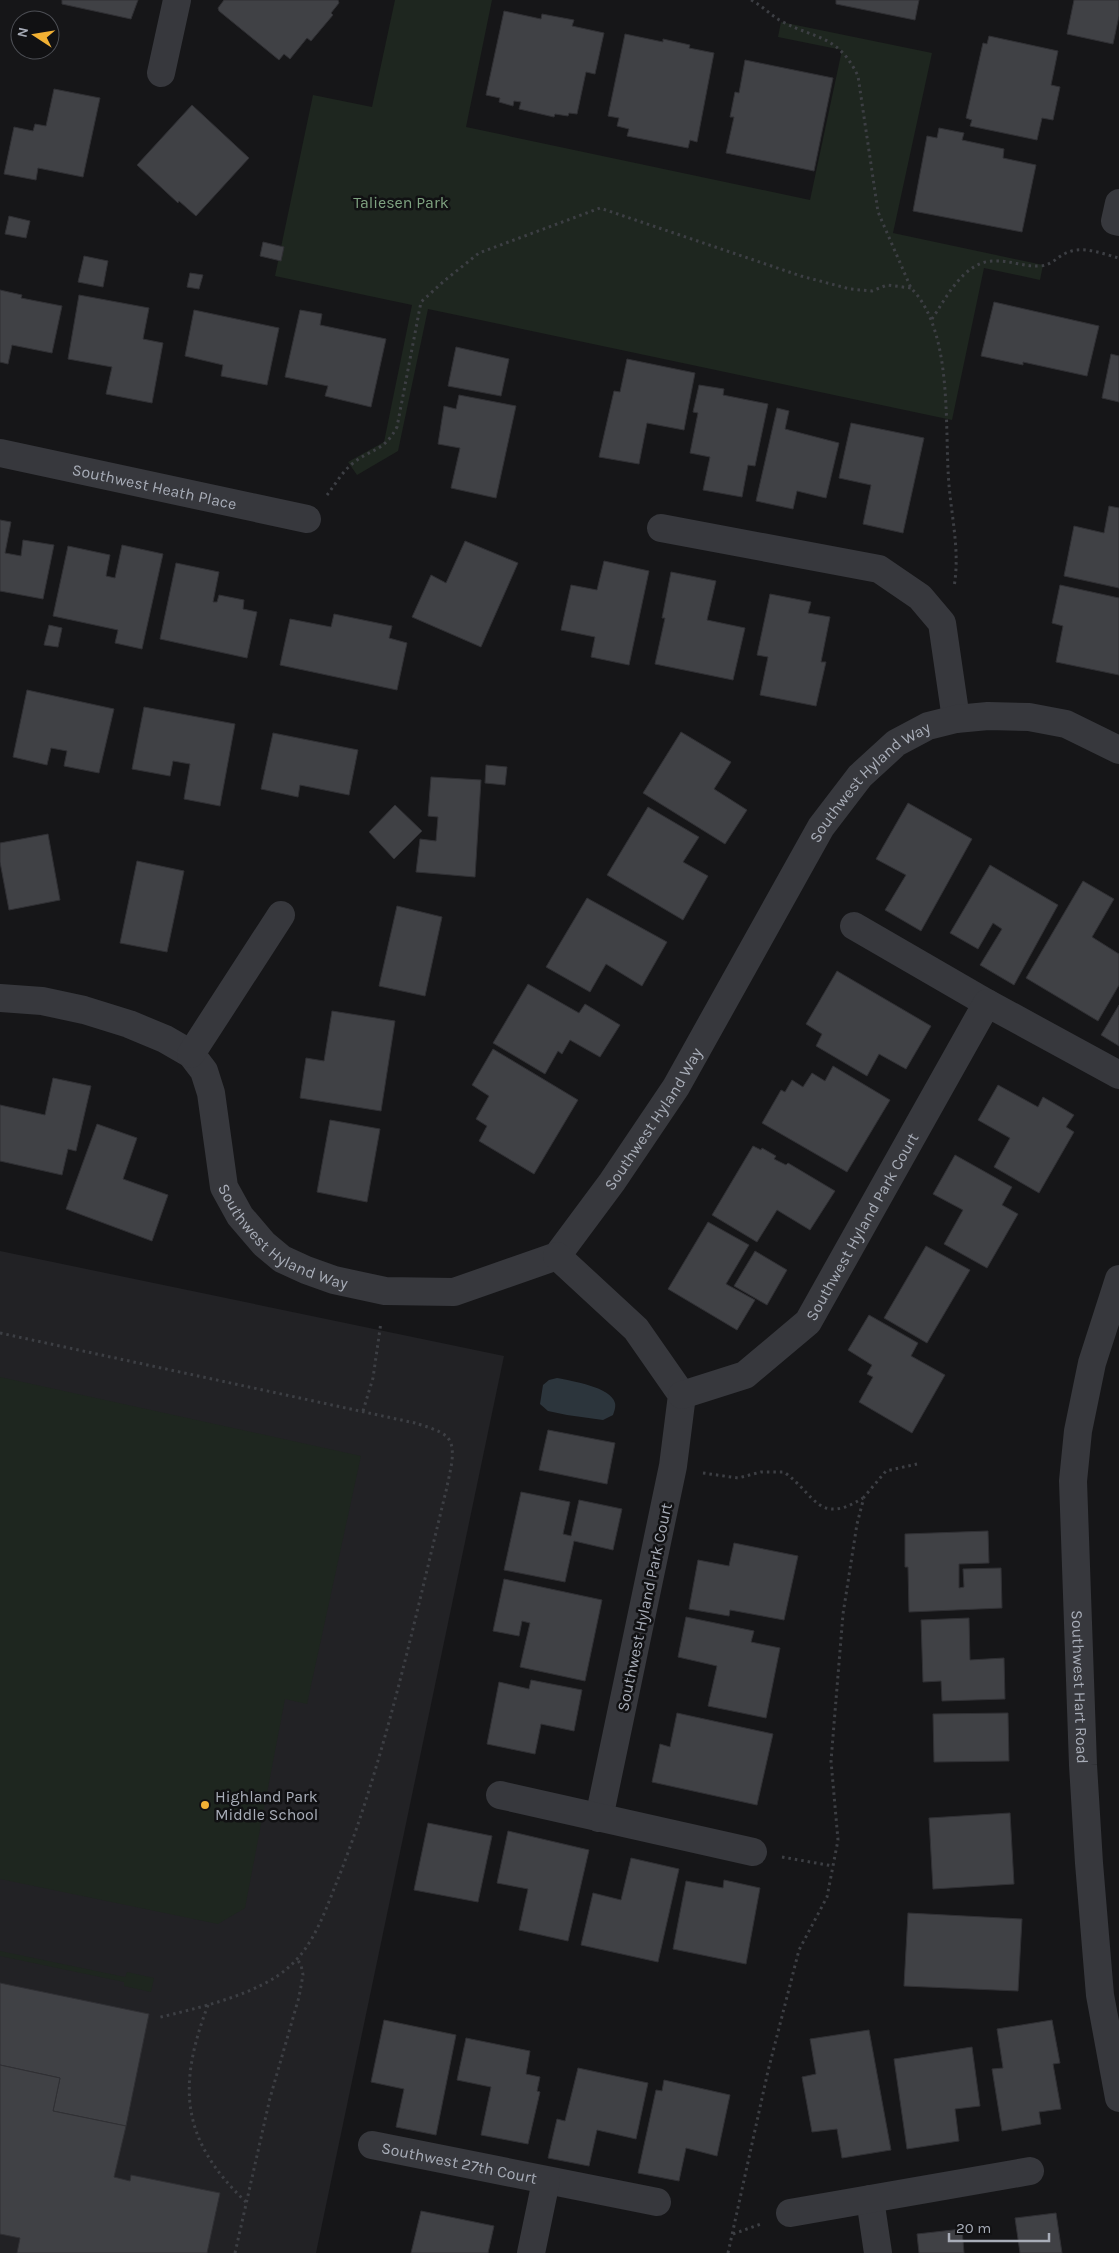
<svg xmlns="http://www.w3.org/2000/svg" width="1119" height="2253" viewBox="0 0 1119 2253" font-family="Karla,sans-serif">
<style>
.built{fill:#222225}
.green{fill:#1e261f}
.water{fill:#2c353c}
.building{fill:#404145;stroke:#303034}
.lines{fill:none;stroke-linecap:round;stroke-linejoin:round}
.path{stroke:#3d3f44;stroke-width:3;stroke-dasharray:2.5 4;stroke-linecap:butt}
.minor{stroke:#37383d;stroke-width:28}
.poi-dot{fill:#f2b134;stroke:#111113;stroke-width:2}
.labels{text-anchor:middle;stroke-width:5;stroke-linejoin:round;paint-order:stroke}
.park-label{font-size:16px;fill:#7fa381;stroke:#111113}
.street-label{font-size:16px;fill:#a8adb8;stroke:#111113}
.poi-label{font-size:16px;fill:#a8adb8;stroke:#111113;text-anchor:start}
</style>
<rect width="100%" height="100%" fill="#161618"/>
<path class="built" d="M 0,1251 L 504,1356 L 316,2253 L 0,2253 Z"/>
<g class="green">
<path d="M 395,0 L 492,0 L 466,127 L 810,200 L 842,50 L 778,37 L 781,22 L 932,53 L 893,233 L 1043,265 L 1040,280 L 984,268 L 952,420 L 428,309 L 398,451 L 357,475 L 348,462 L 384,442 L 412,305 L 275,276 L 313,95 L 372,107 Z"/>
<path d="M 0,1377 L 361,1456 L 307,1704 L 285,1699 L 245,1908 L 218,1924 L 0,1879 Z"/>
<path d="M 0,1951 L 125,1977 L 127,1972 L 154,1978 L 151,1992 L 124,1986 L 124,1982 L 0,1956 Z"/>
</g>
<path class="water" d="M 557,1378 C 572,1381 611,1387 615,1403 C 616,1407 614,1412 613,1415 L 603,1420 L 567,1415 L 548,1411 L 540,1404 L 543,1385 L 549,1380 Z"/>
<g class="building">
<path d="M 62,0 L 138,0 L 131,19 L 62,4 Z"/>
<path d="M 224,0 L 338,0 L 339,3 L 331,13 L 333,15 L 311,41 L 307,38 L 290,59 L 284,54 L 279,60 L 219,11 L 218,8 Z"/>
<path d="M 836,0 L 919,0 L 915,20 L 836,4 Z"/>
<path d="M 1074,0 L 1119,0 L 1119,16 L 1113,44 L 1067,34 Z"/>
<path d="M 504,11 L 541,19 L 542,14 L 574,20 L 572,26 L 604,33 L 595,74 L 586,72 L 577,114 L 569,113 L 568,116 L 555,114 L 554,117 L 519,109 L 521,102 L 514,101 L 513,106 L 499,102 L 500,98 L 486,95 Z"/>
<path d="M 625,34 L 663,42 L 663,39 L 690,45 L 689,48 L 714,53 L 697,142 L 690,140 L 688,148 L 627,136 L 629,129 L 617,126 L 619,118 L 608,116 Z"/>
<path d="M 989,36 L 1058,51 L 1051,85 L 1060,87 L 1053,120 L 1042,118 L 1037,140 L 970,126 L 972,120 L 966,118 L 983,43 L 987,44 Z"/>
<path d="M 745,60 L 833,78 L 814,171 L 726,153 L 734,117 L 730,117 L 735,92 L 739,93 Z"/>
<path d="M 54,89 L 100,98 L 83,177 L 38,168 L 36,180 L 4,174 L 14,127 L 33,131 L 35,124 L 46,126 Z"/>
<path d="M 192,105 L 249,158 L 196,216 L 179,201 L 178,203 L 137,165 Z"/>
<path d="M 939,128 L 964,133 L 962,140 L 1004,149 L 1003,158 L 1036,165 L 1022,232 L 913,211 L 927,136 L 937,138 Z"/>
<path d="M 9,216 L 30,221 L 26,238 L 5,234 Z"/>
<path d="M 263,242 L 284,247 L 281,261 L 260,256 Z"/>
<path d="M 84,256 L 108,261 L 103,287 L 78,282 Z"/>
<path d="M 190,273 L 203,275 L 199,289 L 187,287 Z"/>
<path d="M 0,290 L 22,295 L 21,298 L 62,306 L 52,353 L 12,345 L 8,364 L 0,362 Z"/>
<path d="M 79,295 L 149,308 L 143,339 L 163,343 L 152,403 L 106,394 L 112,367 L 68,359 Z"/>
<path d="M 994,302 L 1099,326 L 1087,376 L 1023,362 L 1023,365 L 981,356 Z"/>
<path d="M 194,310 L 279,328 L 267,385 L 221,376 L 223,365 L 185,356 Z"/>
<path d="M 300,310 L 322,314 L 320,325 L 386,339 L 371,407 L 325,396 L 328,386 L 285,377 Z"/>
<path d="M 456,347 L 509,359 L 501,396 L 448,386 Z"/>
<path d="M 1111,354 L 1119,356 L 1119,402 L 1102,398 Z"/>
<path d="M 627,359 L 695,373 L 684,430 L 647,423 L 639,464 L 599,457 L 614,391 L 620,392 Z"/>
<path d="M 699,385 L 724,389 L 723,395 L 768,404 L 755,466 L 748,465 L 742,497 L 703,490 L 710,457 L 690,453 L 698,413 L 693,412 Z"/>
<path d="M 459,395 L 516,406 L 496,498 L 451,488 L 460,448 L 438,444 L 444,406 L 456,409 Z"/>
<path d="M 777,408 L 789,411 L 785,429 L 839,443 L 826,498 L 797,491 L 793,509 L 756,501 Z"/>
<path d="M 851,423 L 924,438 L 903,533 L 863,524 L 871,485 L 839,478 Z"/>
<path d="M 1109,506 L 1119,508 L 1119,588 L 1064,576 L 1074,526 L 1104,533 Z"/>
<path d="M 0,520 L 11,522 L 5,553 L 21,556 L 23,540 L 54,545 L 43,599 L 0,591 Z"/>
<path d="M 465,541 L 518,563 L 481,647 L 412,617 L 431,575 L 446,583 Z"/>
<path d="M 122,545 L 163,554 L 142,649 L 115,643 L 118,630 L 53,616 L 68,546 L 110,555 L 106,576 L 115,578 Z"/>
<path d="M 604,561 L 649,571 L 629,665 L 591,657 L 595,637 L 561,630 L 571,585 L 597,590 Z"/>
<path d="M 176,563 L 219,572 L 213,602 L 217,602 L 219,595 L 244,600 L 243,609 L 257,612 L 247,658 L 160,639 Z"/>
<path d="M 671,572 L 716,581 L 707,620 L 745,628 L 733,680 L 655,664 L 665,618 L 662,618 Z"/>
<path d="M 1060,585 L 1119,598 L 1119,675 L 1056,662 L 1063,626 L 1052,623 Z"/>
<path d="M 770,594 L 811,602 L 808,613 L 830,617 L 821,662 L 826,662 L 816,706 L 760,695 L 768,657 L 757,655 Z"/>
<path d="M 334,614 L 392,626 L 389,638 L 407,643 L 397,690 L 280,665 L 290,619 L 331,627 Z"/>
<path d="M 49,625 L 62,628 L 58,647 L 44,645 Z"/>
<path d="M 27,690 L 114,709 L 99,773 L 64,766 L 67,751 L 51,748 L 47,765 L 13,757 Z"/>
<path d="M 144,707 L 235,724 L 220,806 L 184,799 L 190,764 L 173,761 L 170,776 L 132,769 Z"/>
<path d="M 681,732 L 731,762 L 714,789 L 747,810 L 725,844 L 643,793 Z"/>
<path d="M 273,733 L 358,750 L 349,795 L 300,785 L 298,797 L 261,789 Z"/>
<path d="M 486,765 L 507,767 L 505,785 L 485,783 Z"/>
<path d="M 431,777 L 481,780 L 475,877 L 416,872 L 420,839 L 436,841 L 438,817 L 428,816 Z"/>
<path d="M 908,803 L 972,839 L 921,931 L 885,910 L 906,875 L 876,859 Z"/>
<path d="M 395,805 L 422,831 L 394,859 L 369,832 Z"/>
<path d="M 648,807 L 699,837 L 683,862 L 708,876 L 683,920 L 607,875 Z"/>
<path d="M 48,834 L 60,900 L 9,910 L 0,862 L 0,843 Z"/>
<path d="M 137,861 L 184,871 L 167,952 L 120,943 Z"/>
<path d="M 990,865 L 1058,905 L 1014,985 L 980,965 L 1002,929 L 993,923 L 978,949 L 950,933 Z"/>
<path d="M 1083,881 L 1114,899 L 1092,937 L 1119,954 L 1119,985 L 1098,1021 L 1026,978 Z"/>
<path d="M 587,898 L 667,942 L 642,986 L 606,964 L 590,992 L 546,967 Z"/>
<path d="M 397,906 L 442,917 L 425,996 L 379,986 Z"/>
<path d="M 837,971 L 931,1026 L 906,1069 L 879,1054 L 867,1076 L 816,1046 L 822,1034 L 806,1024 Z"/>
<path d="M 528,984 L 579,1013 L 585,1004 L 620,1025 L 600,1057 L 570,1040 L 562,1054 L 558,1051 L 545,1074 L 493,1043 Z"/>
<path d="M 1119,1005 L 1119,1046 L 1101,1035 Z"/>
<path d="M 332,1011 L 395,1021 L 381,1111 L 300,1098 L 306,1058 L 324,1061 Z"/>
<path d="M 493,1049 L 578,1100 L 534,1174 L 479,1141 L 487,1126 L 476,1119 L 489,1096 L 472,1085 Z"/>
<path d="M 833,1066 L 890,1100 L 847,1172 L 762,1123 L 781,1090 L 785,1092 L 792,1080 L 803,1087 L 812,1073 L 825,1081 Z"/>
<path d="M 53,1078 L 91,1086 L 76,1151 L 68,1149 L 62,1175 L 0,1161 L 0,1105 L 45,1115 Z"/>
<path d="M 998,1085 L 1038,1107 L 1043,1097 L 1074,1115 L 1066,1127 L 1074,1132 L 1039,1193 L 994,1167 L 1010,1138 L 978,1120 Z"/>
<path d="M 330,1120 L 380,1129 L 367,1202 L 317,1192 Z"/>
<path d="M 97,1124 L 137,1138 L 123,1179 L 168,1195 L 152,1241 L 66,1209 Z"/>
<path d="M 753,1146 L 761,1150 L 762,1148 L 776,1156 L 774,1159 L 786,1165 L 788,1163 L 835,1191 L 810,1230 L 777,1210 L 757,1242 L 712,1215 Z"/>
<path d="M 955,1155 L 1012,1187 L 1002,1205 L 1018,1214 L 987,1268 L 944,1244 L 963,1210 L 933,1194 Z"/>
<path d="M 708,1222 L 749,1245 L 726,1284 L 755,1300 L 737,1330 L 668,1289 Z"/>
<path d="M 926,1246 L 970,1270 L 927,1343 L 884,1318 Z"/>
<path d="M 755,1251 L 787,1270 L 767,1305 L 734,1286 Z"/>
<path d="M 869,1315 L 918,1343 L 911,1356 L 945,1375 L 912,1433 L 859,1402 L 873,1377 L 867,1374 L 872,1365 L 848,1350 Z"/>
<path d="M 548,1430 L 615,1443 L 607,1484 L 539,1470 Z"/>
<path d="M 521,1492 L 570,1502 L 563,1534 L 571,1536 L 579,1500 L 622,1509 L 613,1550 L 574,1541 L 565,1582 L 504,1570 Z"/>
<path d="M 988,1531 L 989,1563 L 959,1564 L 959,1588 L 964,1587 L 963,1569 L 1001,1568 L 1002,1608 L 909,1612 L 908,1567 L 905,1567 L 905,1534 Z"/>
<path d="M 734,1543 L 798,1556 L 784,1620 L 730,1610 L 729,1616 L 689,1609 L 698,1560 L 729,1566 Z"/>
<path d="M 504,1579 L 602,1600 L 585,1681 L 520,1667 L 530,1623 L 522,1621 L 519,1636 L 493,1631 Z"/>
<path d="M 686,1617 L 754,1631 L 751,1642 L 780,1648 L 766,1718 L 708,1706 L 717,1666 L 678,1657 Z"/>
<path d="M 969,1618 L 970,1660 L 1004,1658 L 1005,1699 L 942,1701 L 941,1681 L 923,1682 L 921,1620 Z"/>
<path d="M 531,1680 L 582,1690 L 574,1731 L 541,1724 L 535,1754 L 487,1744 L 499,1682 L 529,1689 Z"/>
<path d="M 677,1713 L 773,1734 L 757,1805 L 652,1782 L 660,1744 L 670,1747 Z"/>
<path d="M 1008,1713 L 1009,1761 L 934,1762 L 933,1714 Z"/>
<path d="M 1010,1813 L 1014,1884 L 933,1889 L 929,1818 Z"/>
<path d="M 428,1823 L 492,1836 L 478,1902 L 414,1890 Z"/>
<path d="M 508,1831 L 589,1850 L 568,1941 L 519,1930 L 528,1889 L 497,1883 Z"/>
<path d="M 631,1858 L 679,1869 L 658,1962 L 581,1945 L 593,1893 L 621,1900 Z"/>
<path d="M 724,1880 L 760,1888 L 746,1964 L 673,1949 L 686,1881 L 723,1888 Z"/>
<path d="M 908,1913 L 1022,1919 L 1018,1991 L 904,1986 Z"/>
<path d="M 0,1983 L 149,2014 L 126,2126 L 53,2111 L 60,2078 L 0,2065 Z"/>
<path d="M 384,2020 L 456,2035 L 436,2135 L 396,2127 L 404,2089 L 371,2082 Z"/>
<path d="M 1052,2020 L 1060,2063 L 1053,2064 L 1061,2109 L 1039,2112 L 1041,2124 L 1002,2131 L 992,2069 L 1003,2068 L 997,2029 Z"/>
<path d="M 869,2030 L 891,2150 L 842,2158 L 837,2129 L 812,2132 L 802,2077 L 816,2074 L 810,2039 Z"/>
<path d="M 466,2038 L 530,2051 L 526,2074 L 540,2077 L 537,2091 L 540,2092 L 528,2144 L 481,2135 L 491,2087 L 457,2080 Z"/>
<path d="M 972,2047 L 980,2106 L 955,2109 L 959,2141 L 907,2149 L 894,2059 Z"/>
<path d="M 0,2065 L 60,2078 L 53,2111 L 126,2126 L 114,2177 L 130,2181 L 131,2175 L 220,2193 L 207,2253 L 17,2253 L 20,2238 L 0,2234 Z"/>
<path d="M 578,2068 L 648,2083 L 636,2139 L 597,2130 L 589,2166 L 548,2158 L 557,2119 L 565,2121 Z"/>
<path d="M 664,2080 L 730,2095 L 717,2156 L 686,2148 L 679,2181 L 638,2173 L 656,2090 L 662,2091 Z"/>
<path d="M 421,2211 L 494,2226 L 488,2253 L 411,2253 Z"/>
<path d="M 1056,2213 L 1062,2253 L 1020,2253 L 1015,2218 Z"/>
<path d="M 962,2229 L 964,2253 L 919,2253 L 917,2234 Z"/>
</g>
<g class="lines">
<g class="path">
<path d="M 751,0 C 763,6 771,16 783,22 C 818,40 838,35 858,76 L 878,212 L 911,288 C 954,332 944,427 949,485 C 952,520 960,553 954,587"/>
<path d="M 932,319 C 946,298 964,261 994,261 C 1009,260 1024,267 1039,266 C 1051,266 1057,257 1066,253 C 1083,245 1103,254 1119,258"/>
<path d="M 327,495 C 335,485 342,472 352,464 C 371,448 383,453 397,427 L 421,302 L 444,281 L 479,253 L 600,208 L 801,276 L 850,289 L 872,291 L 887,285 L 911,288"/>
<path d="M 0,1333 L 415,1423 C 424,1426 440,1430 447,1437 C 458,1448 449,1474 447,1487 C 415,1617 388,1749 340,1874 C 327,1905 316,1943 290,1966 C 259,1995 197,2008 157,2018"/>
<path d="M 363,1411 L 373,1378 L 381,1322"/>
<path d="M 703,1473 L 738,1478 L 761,1472 L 784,1472 C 816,1495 818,1526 863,1498"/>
<path d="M 782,1857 L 833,1866"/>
<path d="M 208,2005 C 177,2087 181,2140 246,2202"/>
<path d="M 733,2234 L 761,2224"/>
<path d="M 235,2253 L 270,2098 L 299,1997 L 303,1975 L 301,1965 L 297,1959"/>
<path d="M 728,2253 L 768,2071 L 799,1950 L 827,1897 L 838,1840 L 831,1761 L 843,1614 L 857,1524 L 864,1497 L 886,1471 L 917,1464"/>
</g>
<g class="minor">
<path d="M 161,73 L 177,0"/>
<path d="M 1119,203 L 1115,221 L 1119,222"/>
<path id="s1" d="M 0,453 L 307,519"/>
<path d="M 661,528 L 879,569 L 920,597 L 942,623 L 956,719"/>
<path d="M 854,926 L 987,1003"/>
<path id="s2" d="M 0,998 L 42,1001 L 84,1010 L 129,1024 L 165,1039 L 191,1054 L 204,1071 L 211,1093 L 224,1187 L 240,1216 L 264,1244 L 282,1259 L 306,1270 L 334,1280 L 385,1291 L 454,1292 L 557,1256 L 612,1182 L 676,1087 L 821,827 L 860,776 L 896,743 L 928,726 L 956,719 L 988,716 L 1029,717 L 1066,724 L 1119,750"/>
<path d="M 191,1054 L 281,915"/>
<path d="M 557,1256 L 636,1329 L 682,1395 L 673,1466 L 599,1818"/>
<path id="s3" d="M 1119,1279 L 1092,1363 L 1078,1431 L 1073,1481 L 1083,1765 L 1089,1863 L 1100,1995 L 1119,2098"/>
<path id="s4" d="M 682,1395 L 745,1375 L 808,1322 L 987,1003 L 1119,1075"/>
<path d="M 500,1795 L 753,1852"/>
<path id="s5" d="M 372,2145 L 657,2202"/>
<path d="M 870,2199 L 878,2253"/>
<path d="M 790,2213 L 1030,2171"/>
<path d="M 531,2253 L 546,2181"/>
</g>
</g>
<circle class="poi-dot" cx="205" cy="1805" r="5"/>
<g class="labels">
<g class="park-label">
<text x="401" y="208">Taliesen Park</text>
</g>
<g class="street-label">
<text dy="6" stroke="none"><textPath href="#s1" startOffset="158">Southwest Heath Place</textPath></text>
<text dy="6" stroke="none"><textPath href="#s2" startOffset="1292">Southwest Hyland Way</textPath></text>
<text dy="6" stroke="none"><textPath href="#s2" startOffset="888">Southwest Hyland Way</textPath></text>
<text dy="6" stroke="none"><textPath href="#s4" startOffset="258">Southwest Hyland Park Court</textPath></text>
<text dy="6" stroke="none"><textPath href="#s2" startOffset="421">Southwest Hyland Way</textPath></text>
<text transform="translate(644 1607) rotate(-78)" y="6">Southwest Hyland Park Court</text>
<text dy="6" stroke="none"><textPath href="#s3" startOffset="414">Southwest Hart Road</textPath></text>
<text dy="6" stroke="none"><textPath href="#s5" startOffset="89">Southwest 27th Court</textPath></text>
</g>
<g class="poi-label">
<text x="215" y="1802">Highland Park<tspan x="215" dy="18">Middle School</tspan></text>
</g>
</g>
<g transform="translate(35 35) rotate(282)"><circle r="24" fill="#111113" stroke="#4d4f55"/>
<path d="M0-4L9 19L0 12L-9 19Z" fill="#f2b134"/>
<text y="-8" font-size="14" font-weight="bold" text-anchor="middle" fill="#a8adb8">N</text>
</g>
<path d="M949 2233v8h100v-8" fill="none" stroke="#a8adb8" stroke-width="2.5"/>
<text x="956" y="2233" font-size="15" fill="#a8adb8" stroke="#111113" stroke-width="4" paint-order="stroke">20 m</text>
</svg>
